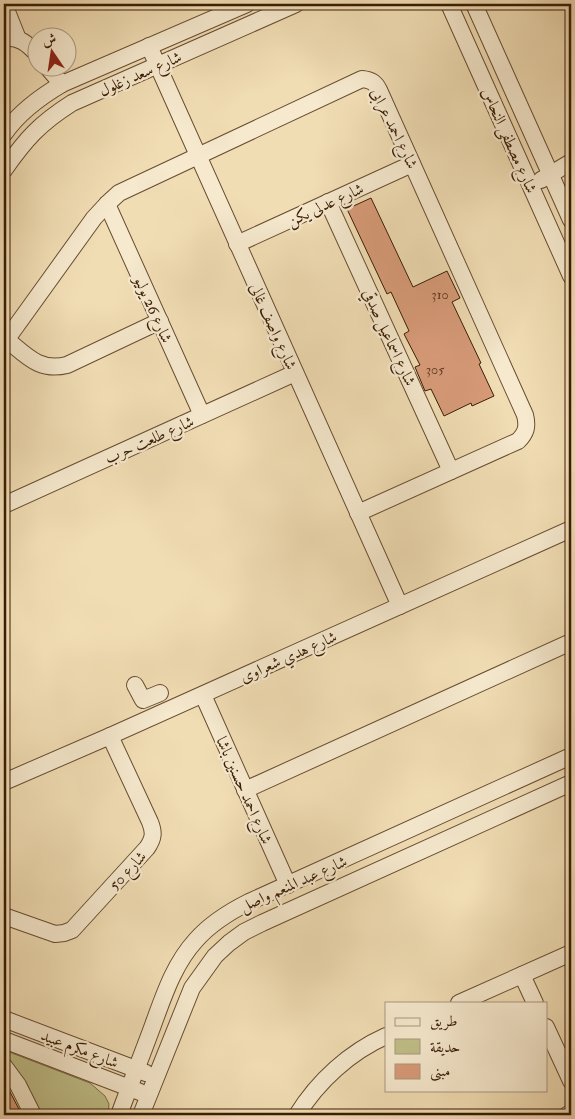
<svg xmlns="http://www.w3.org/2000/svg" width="575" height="1119" viewBox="0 0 575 1119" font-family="'IM FELL Double Pica',Amiri,serif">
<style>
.green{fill:#c0bf89;stroke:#7c6e47}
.building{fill:#d89b79;stroke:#391d05}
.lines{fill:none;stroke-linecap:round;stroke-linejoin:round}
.minor-casing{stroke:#674d31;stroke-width:18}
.minor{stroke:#f6e9ce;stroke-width:16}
.labels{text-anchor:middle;stroke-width:4.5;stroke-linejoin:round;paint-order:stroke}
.number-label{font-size:14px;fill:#613c22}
.street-label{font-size:16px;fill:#391d05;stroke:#f6e9ce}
</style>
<rect width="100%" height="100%" fill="#f1ddb4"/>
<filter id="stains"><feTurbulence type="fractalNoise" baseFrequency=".004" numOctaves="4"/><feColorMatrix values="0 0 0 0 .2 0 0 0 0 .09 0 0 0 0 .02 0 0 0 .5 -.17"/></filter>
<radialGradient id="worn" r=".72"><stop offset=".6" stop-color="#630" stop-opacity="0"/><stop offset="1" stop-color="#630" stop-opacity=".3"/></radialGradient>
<path class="green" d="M 4,1050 L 90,1083 L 105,1096 L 109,1104 L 108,1115 L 36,1115 L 4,1065 Z"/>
<g class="building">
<path d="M 371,198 L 413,287 L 447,271 L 460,298 L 452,302 L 481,363 L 479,364 L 494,396 L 472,406 L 471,403 L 444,416 L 431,389 L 425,391 L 415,367 L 420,365 L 404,334 L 409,331 L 391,292 L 387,294 L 347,209 Z"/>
<path d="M 4,1083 L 9,1090 L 22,1115 L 4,1115 Z"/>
</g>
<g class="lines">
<g class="minor-casing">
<g id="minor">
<path d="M 4,4 L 18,39"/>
<path d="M 449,4 L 571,276"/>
<path d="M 474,4 L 571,220"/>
<path d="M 4,38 C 19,36 28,44 38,55"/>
<path d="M 149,46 L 400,606"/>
<path d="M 48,68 L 62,84"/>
<path d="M 4,134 C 19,112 40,97 62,84 L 247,4"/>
<path d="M 4,170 C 26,139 39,124 72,103 L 296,4"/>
<path d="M 541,180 L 571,162"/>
<path d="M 328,202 L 451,471"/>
<path d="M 107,204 L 202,415"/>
<path d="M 237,244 L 412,164"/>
<path d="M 6,339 C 26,355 39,372 67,365 L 160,321"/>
<path d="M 4,343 L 94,218 L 107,204 L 119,193 L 362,79 C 371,80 375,82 379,90 L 525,415 C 528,427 526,433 518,441 L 358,513"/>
<path d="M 4,505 L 295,373"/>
<path d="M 135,685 L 143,700 L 160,693"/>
<path d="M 203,695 L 288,885"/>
<path d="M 4,782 L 110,736 L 571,529"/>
<path d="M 245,790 L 571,642"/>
<path d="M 4,916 L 55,934 L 64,933 L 72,930 L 147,848 C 154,838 154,832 150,822 L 110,736"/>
<path d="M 522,975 L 535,1003"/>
<path d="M 459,1003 L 571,953"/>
<path d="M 4,1019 L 146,1073"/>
<path d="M 546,1027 L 571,1081"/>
<path d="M 4,1040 L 140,1092"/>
<path d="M 4,1066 L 18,1085 L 33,1115"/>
<path d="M 119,1115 C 130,1085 142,1055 153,1025 C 164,995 174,964 196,940 C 211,923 229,912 249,902 L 571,756"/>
<path d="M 141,1115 L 192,988 L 215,956 L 229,943 L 244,932 L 262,923 L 571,783"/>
<path d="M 297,1115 C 318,1081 350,1052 386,1036"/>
<path d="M 567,1115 L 571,1113"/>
</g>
</g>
<use href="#minor" class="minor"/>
</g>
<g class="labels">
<g class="number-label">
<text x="440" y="299">310</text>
<text x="435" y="374">305</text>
</g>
<g class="street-label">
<text transform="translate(140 73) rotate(-24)" y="6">شارع سعد زغلول</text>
<text transform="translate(395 128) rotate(64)" y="6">شارع احمد عرابى</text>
<text transform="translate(510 140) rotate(66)" y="6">شارع مصطفى النحاس</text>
<text transform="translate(325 204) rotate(-25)" y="6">شارع عدلى يكن</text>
<text transform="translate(154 309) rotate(66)" y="6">شارع 26 يوليو</text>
<text transform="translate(274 326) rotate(66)" y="6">شارع واصف غالى</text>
<text transform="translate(390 337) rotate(65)" y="6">شارع اسماعيل صدقي</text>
<text transform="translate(149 439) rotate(-24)" y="6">شارع طلعت حرب</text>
<text transform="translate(288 656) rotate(-24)" y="6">شارع هدي شعراوى</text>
<text transform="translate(245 790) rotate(66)" y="6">شارع احمد حسنين باشا</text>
<text transform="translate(127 870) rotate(-47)" y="6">شارع 50</text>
<text transform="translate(293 883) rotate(-24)" y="6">شارع عبد المنعم واصل</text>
<text transform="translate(80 1048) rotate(21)" y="6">شارع مكرم عبيد</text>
</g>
</g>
<rect width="575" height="1119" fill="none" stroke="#f1ddb4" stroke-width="20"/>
<rect x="5" y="5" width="565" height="1109" fill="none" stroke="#391d05" stroke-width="2.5"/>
<rect x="10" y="10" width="555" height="1099" fill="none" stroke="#391d05"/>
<rect x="385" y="1002" width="162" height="90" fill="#f6e9ce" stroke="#aa977e"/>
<rect x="395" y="1018" width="25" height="8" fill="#f6e9ce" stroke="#aa977e"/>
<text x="430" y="1026" font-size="15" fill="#391d05">طريق</text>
<rect x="395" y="1039" width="25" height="15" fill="#c0bf89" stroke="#aa977e"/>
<text x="430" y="1052" font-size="15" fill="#391d05">حديقة</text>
<rect x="395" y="1064" width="25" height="15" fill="#d89b79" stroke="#aa977e"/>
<text x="430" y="1076" font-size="15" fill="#391d05">مبنى</text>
<g transform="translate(52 52) rotate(347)"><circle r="24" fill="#f6e9ce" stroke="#aa977e"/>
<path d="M0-4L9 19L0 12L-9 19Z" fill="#8f2418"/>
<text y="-8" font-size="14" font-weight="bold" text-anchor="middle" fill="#391d05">ش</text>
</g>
<rect width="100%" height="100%" filter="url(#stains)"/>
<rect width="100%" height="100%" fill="url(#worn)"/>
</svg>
